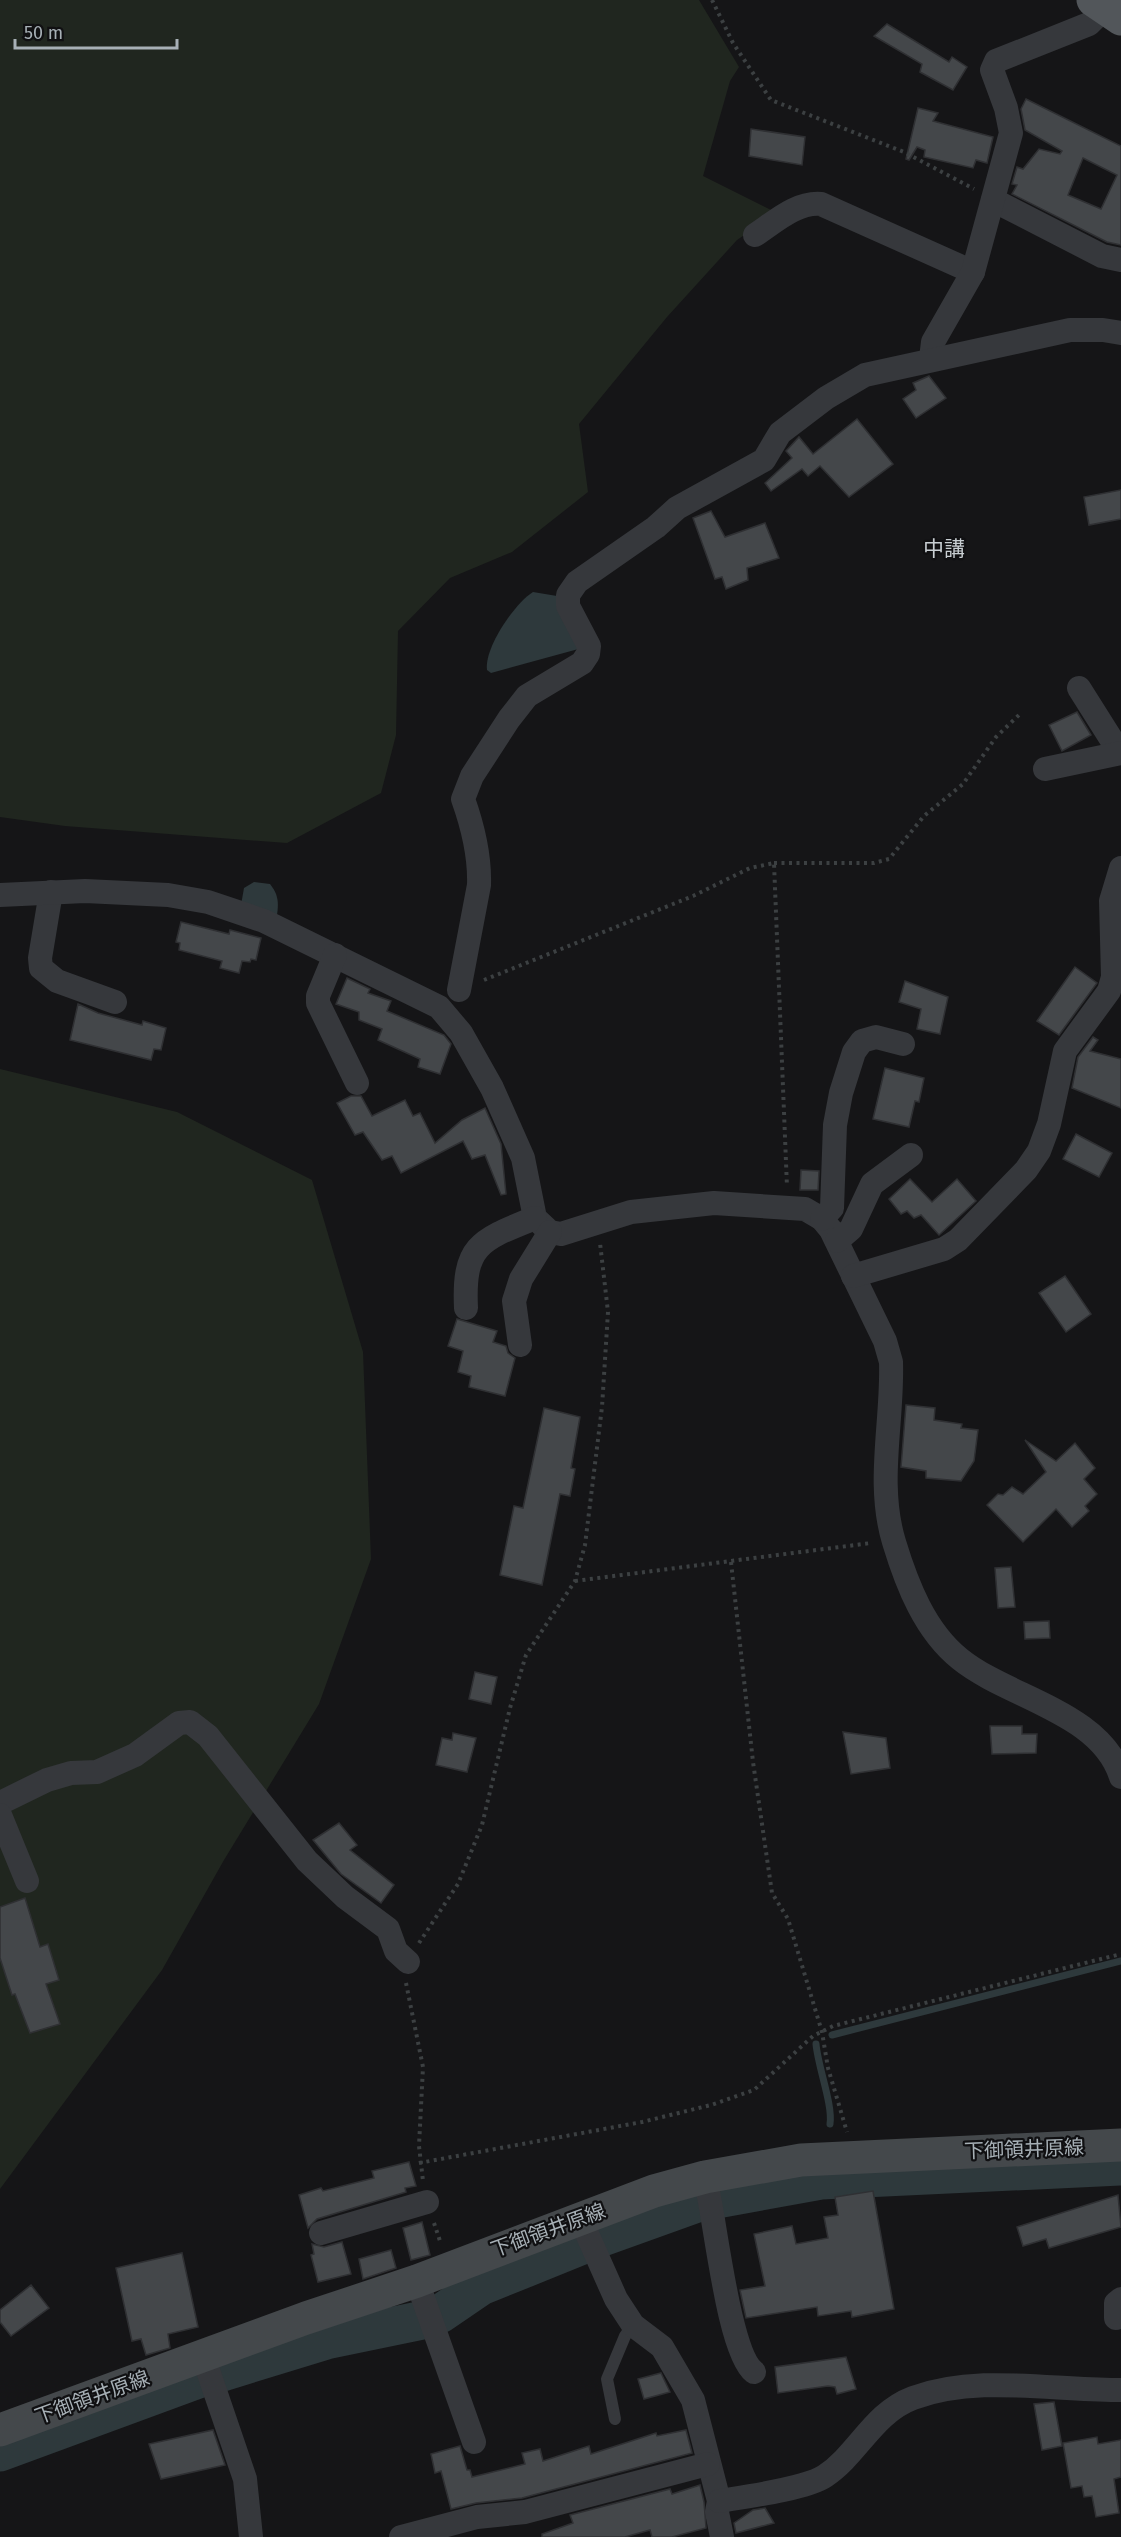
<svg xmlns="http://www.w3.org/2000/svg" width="1121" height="2537" viewBox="0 0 1121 2537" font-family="'Fira Sans','Noto Sans JP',sans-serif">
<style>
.green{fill:#20261f}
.water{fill:#2e393c}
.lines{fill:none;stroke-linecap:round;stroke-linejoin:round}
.stream{stroke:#2e393c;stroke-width:7}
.river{stroke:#2e393c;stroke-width:39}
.building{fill:#44474a;stroke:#2f3033;stroke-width:1.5;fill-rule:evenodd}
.path{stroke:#3c4042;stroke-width:4;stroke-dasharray:3 4.5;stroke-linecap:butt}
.service{stroke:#36383c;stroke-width:12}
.minor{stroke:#36383c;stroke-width:24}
.secondary{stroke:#44484b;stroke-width:33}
.primary{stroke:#52565a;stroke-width:33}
.labels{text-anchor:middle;stroke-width:4.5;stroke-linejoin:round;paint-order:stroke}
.street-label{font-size:20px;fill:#a7b0b6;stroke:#101012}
.neighbourhood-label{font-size:21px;fill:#c8ced2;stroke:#101012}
</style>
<rect width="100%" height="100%" fill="#151517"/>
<g class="green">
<path d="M 0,0 L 699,0 L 739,67 L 730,81 L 703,176 L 777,213 L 737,240 L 667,317 L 579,424 L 588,492 L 512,552 L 450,578 L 398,631 L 396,735 L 381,793 L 287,843 L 65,826 L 0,817 Z"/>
<path d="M 0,1069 L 177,1112 L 312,1180 L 363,1352 L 371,1559 L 319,1704 L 224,1860 L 162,1970 L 0,2189 Z"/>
</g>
<g class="water">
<path d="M 533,592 L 557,596 L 582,648 L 491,673 L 487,670 C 484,648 515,603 533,592 Z"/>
<path d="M 254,882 L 270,884 C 278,894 279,902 277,915 L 241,905 L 244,888 Z"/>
</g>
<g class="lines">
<g class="stream">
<path d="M 832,2035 L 1121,1961"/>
<path d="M 816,2044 C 818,2067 833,2105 830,2124"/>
</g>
<g class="river">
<path d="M 597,2239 L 700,2202 L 821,2180 L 1121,2166"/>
<path d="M 440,2314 L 481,2286 L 580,2246"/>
<path d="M 222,2372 L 326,2340 L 423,2320"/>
<path d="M 0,2452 L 201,2378"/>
</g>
</g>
<g class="building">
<path d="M 887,24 L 949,62 L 952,57 L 967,67 L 953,90 L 920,72 L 922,64 L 874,36 Z"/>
<path d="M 1026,99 L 1121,146 L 1121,245 L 1107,242 L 1012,194 L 1017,185 L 1012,184 L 1017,167 L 1023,169 L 1039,149 L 1060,154 L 1062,151 L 1025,130 L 1021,109 ZM 1083,158 L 1117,175 L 1101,209 L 1068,195 Z"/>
<path d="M 918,108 L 938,113 L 933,121 L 993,137 L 987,163 L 976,160 L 973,168 L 924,157 L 925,150 L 917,147 L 909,160 L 906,159 Z"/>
<path d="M 751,129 L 805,137 L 802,165 L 749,156 Z"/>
<path d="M 929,376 L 946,398 L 916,418 L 903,399 L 916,390 L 913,383 Z"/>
<path d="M 857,419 L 893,464 L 849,497 L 820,466 L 808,476 L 802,469 L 771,491 L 765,483 L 792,458 L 786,451 L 799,437 L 813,454 Z"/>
<path d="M 1121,490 L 1121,519 L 1089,525 L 1084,497 Z"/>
<path d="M 711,511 L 725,537 L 765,523 L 779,558 L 747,568 L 748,580 L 726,589 L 722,577 L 715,579 L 693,518 Z"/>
<path d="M 1077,712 L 1091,735 L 1062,751 L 1049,725 Z"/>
<path d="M 181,922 L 229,934 L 230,930 L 261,938 L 256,960 L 251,959 L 250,962 L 242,961 L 239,973 L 220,968 L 222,961 L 179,950 L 180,943 L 176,942 Z"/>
<path d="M 1075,967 L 1097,983 L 1059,1035 L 1037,1021 Z"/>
<path d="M 347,978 L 370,989 L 368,993 L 391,1001 L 387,1011 L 444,1035 L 451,1044 L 440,1074 L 418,1067 L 420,1059 L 378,1040 L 382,1029 L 359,1020 L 359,1012 L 336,1004 Z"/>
<path d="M 905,981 L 948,997 L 940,1034 L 917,1029 L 921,1009 L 899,1002 Z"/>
<path d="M 78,1004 L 98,1013 L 142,1025 L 143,1021 L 166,1028 L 161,1050 L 154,1049 L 151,1060 L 70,1040 Z"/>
<path d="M 1093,1037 L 1098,1040 L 1090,1051 L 1121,1059 L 1121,1108 L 1072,1088 L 1078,1057 Z"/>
<path d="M 885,1068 L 924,1078 L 919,1102 L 915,1101 L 909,1127 L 873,1119 Z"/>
<path d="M 351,1096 L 361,1096 L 372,1116 L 405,1100 L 413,1116 L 420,1113 L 435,1143 L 462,1120 L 485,1108 L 501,1144 L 506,1194 L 501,1195 L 485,1155 L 472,1159 L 463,1141 L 401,1173 L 392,1156 L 382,1160 L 363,1132 L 355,1135 L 337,1103 Z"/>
<path d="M 1076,1134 L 1112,1153 L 1099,1177 L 1063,1159 Z"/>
<path d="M 801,1170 L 819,1171 L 818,1190 L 800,1190 Z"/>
<path d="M 910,1179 L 932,1202 L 957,1179 L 976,1201 L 939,1235 L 921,1215 L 914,1218 L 907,1211 L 901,1214 L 889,1199 Z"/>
<path d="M 1065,1276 L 1091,1314 L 1066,1332 L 1039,1293 Z"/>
<path d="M 457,1319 L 497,1331 L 493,1342 L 506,1346 L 508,1353 L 515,1358 L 505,1396 L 469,1387 L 471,1376 L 458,1372 L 463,1351 L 448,1346 Z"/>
<path d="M 906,1405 L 935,1408 L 934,1420 L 962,1424 L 961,1428 L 978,1430 L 974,1461 L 961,1481 L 926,1478 L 926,1471 L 901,1467 Z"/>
<path d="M 544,1408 L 580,1417 L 571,1468 L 575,1469 L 570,1496 L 560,1494 L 542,1585 L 500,1575 L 514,1506 L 523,1508 Z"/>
<path d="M 1025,1440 L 1056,1461 L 1075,1443 L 1095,1468 L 1084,1479 L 1097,1494 L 1085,1506 L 1089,1511 L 1072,1527 L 1056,1509 L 1023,1542 L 987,1505 L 998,1494 L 1003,1495 L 1012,1487 L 1023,1494 L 1046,1472 Z"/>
<path d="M 1011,1567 L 1015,1607 L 998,1608 L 995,1568 Z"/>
<path d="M 1049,1621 L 1050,1638 L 1025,1639 L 1024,1622 Z"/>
<path d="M 475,1672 L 497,1677 L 491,1704 L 469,1699 Z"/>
<path d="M 990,1726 L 1022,1726 L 1022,1734 L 1037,1734 L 1036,1753 L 992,1754 Z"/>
<path d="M 843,1732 L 886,1738 L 890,1768 L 851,1774 Z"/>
<path d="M 453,1733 L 476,1738 L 467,1772 L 436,1765 L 442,1738 L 452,1740 Z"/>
<path d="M 339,1823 L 357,1845 L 350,1850 L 394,1885 L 381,1903 L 341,1874 L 313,1840 Z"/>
<path d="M 25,1898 L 40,1947 L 48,1944 L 59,1980 L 46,1984 L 60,2024 L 30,2033 L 15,1994 L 12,1995 L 0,1958 L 0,1907 Z"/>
<path d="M 409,2162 L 416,2186 L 405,2188 L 406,2192 L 317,2219 L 308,2228 L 299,2195 L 321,2188 L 323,2191 L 374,2178 L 372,2171 Z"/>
<path d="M 873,2191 L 894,2309 L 852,2317 L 851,2311 L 818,2316 L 817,2307 L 746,2318 L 740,2290 L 765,2286 L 754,2234 L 792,2226 L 796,2244 L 828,2238 L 824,2217 L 838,2215 L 835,2197 Z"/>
<path d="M 1118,2195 L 1121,2227 L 1049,2248 L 1046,2239 L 1023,2246 L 1017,2227 Z"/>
<path d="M 422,2222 L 430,2255 L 411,2260 L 403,2228 Z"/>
<path d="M 342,2242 L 351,2274 L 318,2282 L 311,2255 L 314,2254 L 312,2244 L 324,2247 Z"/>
<path d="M 391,2250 L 396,2268 L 363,2279 L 359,2259 Z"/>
<path d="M 182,2253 L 198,2327 L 168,2334 L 170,2348 L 146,2355 L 141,2339 L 132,2341 L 116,2268 Z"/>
<path d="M 31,2285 L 49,2308 L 11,2336 L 0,2322 L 0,2310 Z"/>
<path d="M 846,2357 L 856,2389 L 837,2394 L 835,2387 L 828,2386 L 778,2393 L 775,2367 Z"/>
<path d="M 661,2373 L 670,2392 L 644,2399 L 638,2379 Z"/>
<path d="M 1054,2402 L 1062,2446 L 1042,2450 L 1034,2404 Z"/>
<path d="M 213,2430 L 225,2465 L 161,2479 L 149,2444 Z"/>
<path d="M 686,2430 L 692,2453 L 522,2498 L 476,2503 L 451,2509 L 441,2471 L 435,2473 L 431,2454 L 460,2446 L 467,2470 L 470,2470 L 472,2477 L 525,2464 L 522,2453 L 540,2449 L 543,2461 L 589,2446 L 591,2454 L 656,2433 L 657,2436 Z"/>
<path d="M 1097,2437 L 1098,2444 L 1121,2440 L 1121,2477 L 1114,2479 L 1119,2513 L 1096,2517 L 1092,2496 L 1084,2497 L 1082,2486 L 1071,2488 L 1063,2443 Z"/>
<path d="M 700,2485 L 704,2502 L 706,2528 L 672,2537 L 652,2537 L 650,2530 L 625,2537 L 542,2537 L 542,2534 L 573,2523 L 570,2515 L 670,2489 L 672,2494 Z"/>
<path d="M 765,2508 L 774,2523 L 736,2533 L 734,2523 L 753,2510 Z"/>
</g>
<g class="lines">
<g class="path">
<path d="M 712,0 L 733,43 L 771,100 L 904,152 L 974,189"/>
<path d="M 774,863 L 874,863 L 889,859 L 924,816 L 963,784 L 996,737 L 1020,714"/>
<path d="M 484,980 L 693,896 L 750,868 L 774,863 L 787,1187"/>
<path d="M 731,1562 L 753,1762 L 772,1893 L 788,1919 L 822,2032 L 828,2068 L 847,2132"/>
<path d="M 575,1581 L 871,1543"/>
<path d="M 419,1943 L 458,1884 L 482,1825 L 510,1708 L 526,1655 L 575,1581 L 585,1545 L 602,1407 L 608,1312 L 600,1243"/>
<path d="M 406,1983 L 423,2067 L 419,2146 L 423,2181"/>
<path d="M 419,2163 L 642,2122 L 711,2105 L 754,2090 L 813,2036 L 833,2026 L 1121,1954"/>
<path d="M 434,2223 L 441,2244"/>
</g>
<path class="service" d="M 615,2419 L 607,2379 L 625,2336 L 633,2325"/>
<g class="minor">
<path d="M 993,200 L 1102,256 L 1121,260"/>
<path d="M 755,235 C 775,222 796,202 821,204 L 973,272"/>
<path d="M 931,359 L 933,342 L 973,272 L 1011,133 L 1006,108 L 992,70 L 996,61 L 1089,24 L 1105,8"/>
<path d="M 1079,688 L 1120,753"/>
<path d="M 1045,769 L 1121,753"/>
<path d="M 51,892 L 40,958 L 41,968 L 57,981 L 115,1002"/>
<path d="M 0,895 L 85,891 L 168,895 L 208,902 L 264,921 L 439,1007 L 461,1033 L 492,1088 L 523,1158 L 535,1218 L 550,1232 L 561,1234 L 631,1212 L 714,1203 L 805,1209 L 822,1219 L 831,1230 L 885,1341 L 891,1362 C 893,1422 876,1483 894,1542 C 907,1585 925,1631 960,1659 C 1008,1698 1101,1712 1121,1777"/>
<path d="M 335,955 L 318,996 L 318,1003 L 357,1083"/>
<path d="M 459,990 L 479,885 C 480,855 473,827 463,799 L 472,776 L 509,719 L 527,696 L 582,663 L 588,654 L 589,646 L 568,606 L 568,595 L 577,582 L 656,527 L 677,508 L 764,460 L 780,433 L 826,398 L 865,375 L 1070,330 L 1103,330 L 1121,333"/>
<path d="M 822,1219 L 832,1208 L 835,1125 L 841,1093 L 854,1052 L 862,1041 L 876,1037 L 903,1044"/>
<path d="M 837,1241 L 851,1229 L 872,1184 L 911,1155"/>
<path d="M 853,1276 L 944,1249 L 958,1240 L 1026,1170 L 1039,1151 L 1049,1124 L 1065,1051 L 1109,991 L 1113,977 L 1111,901 L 1121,868"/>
<path d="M 466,1308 C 463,1245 480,1240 535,1218"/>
<path d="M 520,1345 L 514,1301 L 521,1279 L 550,1232"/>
<path d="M 0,1803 L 47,1780 L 71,1773 L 97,1772 L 135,1755 L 179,1723 L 190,1722 L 208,1736 L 307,1861 L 345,1897 L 388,1929 L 396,1951 L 408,1962"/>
<path d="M 0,1815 L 27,1881"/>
<path d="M 705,2177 C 715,2216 728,2352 754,2372"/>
<path d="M 580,2218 L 616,2299 L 633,2325 L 662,2347 L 693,2400 L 719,2501 L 717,2512 L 722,2537"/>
<path d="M 321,2233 L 427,2202"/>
<path d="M 417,2281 L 474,2442"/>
<path d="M 1116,2318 L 1116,2303 L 1121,2299"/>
<path d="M 203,2356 L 245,2479 L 251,2537"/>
<path d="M 719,2501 C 743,2497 806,2489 825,2476 C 858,2454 873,2413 913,2398 C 978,2374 1053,2391 1121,2390"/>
<path d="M 401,2537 L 477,2517 L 525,2512 L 708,2464"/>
</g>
<path class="secondary" d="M 0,2430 L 306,2318 L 417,2281 L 654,2191 L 705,2177 L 801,2160 L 1121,2145"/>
<path class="primary" d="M 1093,0 L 1121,19"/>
</g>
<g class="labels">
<g class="street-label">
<text transform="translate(1024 2149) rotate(-2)" y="7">下御領井原線</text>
<text transform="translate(548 2230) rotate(-20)" y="7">下御領井原線</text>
<text transform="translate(92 2397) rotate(-20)" y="7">下御領井原線</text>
</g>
<g class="neighbourhood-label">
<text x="944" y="556">中講</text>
</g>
</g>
<path d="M15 39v9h162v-9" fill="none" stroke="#a7b0b6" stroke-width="3"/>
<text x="24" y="39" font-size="18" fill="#a7b0b6" stroke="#101012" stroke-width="4.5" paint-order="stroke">50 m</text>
</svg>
